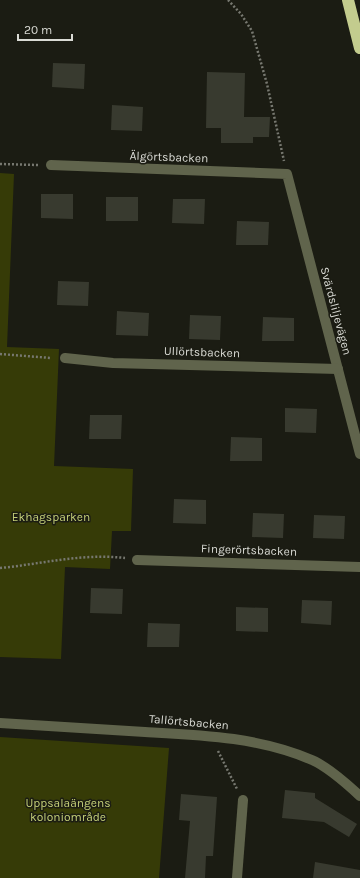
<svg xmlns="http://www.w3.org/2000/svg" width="360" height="878" viewBox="0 0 360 878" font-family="Karla,sans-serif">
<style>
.green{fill:#363b07}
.building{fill:#383a2f}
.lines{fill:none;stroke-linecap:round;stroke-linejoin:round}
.path{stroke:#777870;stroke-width:2.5;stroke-dasharray:2 2;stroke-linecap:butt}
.minor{stroke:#60644c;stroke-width:10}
.highway{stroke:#c3cc8e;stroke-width:12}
.labels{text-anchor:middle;stroke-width:3;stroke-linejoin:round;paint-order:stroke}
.street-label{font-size:12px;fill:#dadbd5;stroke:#1b1c13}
.park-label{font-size:12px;fill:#c5d078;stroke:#1b1c13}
</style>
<rect width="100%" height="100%" fill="#1b1c13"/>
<g class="green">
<path d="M 0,173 L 14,174 L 7,347 L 59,349 L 54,466 L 133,469 L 131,531 L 112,531 L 110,569 L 65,567 L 61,659 L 0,657 Z"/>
<path d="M 0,737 L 169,748 L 159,878 L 0,878 Z"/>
</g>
<g class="building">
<path d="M 53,63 L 85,64 L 84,89 L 52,87 Z"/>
<path d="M 207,72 L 245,73 L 244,117 L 270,117 L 269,137 L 253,137 L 253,143 L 221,143 L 221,128 L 206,128 Z"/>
<path d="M 112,105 L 143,107 L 142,131 L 111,130 Z"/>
<path d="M 41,194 L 73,194 L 73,219 L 41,218 Z"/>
<rect x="106" y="197" width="32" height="24"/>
<path d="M 173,199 L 205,199 L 204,224 L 172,223 Z"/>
<path d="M 237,221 L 269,222 L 268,245 L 236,245 Z"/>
<path d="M 58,281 L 89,282 L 88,306 L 57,305 Z"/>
<path d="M 117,311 L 149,313 L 148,336 L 116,335 Z"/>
<path d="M 190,315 L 221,316 L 220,340 L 189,339 Z"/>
<path d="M 263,317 L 294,318 L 294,341 L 262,341 Z"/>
<path d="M 285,408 L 317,409 L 316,433 L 285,432 Z"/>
<path d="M 90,415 L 122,415 L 121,439 L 89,439 Z"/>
<path d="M 231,437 L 262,438 L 262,461 L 230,461 Z"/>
<path d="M 174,499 L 206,500 L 206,524 L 173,523 Z"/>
<path d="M 253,513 L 284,514 L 283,538 L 252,537 Z"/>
<path d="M 314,515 L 345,516 L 344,539 L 313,538 Z"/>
<path d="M 91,588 L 123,589 L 122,614 L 90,613 Z"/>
<path d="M 302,600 L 332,601 L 331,625 L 301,623 Z"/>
<path d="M 236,607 L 268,608 L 268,632 L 236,631 Z"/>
<path d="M 148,623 L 180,624 L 179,647 L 147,647 Z"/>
<path d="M 285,790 L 315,793 L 315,798 L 357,824 L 349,837 L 324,822 L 282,818 Z"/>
<path d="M 181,794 L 217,797 L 213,856 L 206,856 L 205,878 L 185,878 L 190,821 L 179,820 Z"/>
<path d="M 315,862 L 360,870 L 360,878 L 313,878 Z"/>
</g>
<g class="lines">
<g class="path">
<path d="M 228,0 L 241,14 L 252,31 L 267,84 L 284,161"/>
<path d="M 0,164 L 38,165"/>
<path d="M 0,354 L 51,358"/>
<path d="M 0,568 C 42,564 82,553 125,558"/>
<path d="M 218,751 L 237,789"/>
</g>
<g class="minor">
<path d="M 51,165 L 287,174 L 360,454"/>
<path d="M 65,358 L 113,363 L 338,369"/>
<path d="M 137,560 L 360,567"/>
<path d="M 0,723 C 48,726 97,729 145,732 C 201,735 259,737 312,760 C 328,767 347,784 360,796"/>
<path d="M 237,878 L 243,800"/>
</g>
<path class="highway" d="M 348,0 L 360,48"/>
</g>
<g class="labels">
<g class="street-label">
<text transform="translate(169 157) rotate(2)" y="4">Älgörtsbacken</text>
<text transform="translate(336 311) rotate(75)" y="4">Svärdsliljevägen</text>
<text transform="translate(202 352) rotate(2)" y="4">Ullörtsbacken</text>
<text transform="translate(249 550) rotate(2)" y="4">Fingerörtsbacken</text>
<text transform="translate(189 722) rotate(5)" y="4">Tallörtsbacken</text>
</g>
<g class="park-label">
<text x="51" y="521">Ekhagsparken</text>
<text x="68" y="807">Uppsalaängens<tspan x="68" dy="14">koloniområde</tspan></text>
</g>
</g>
<path d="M18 34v6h54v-6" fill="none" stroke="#dadbd5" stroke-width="2"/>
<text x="24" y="34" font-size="12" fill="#dadbd5" stroke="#1b1c13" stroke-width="3" paint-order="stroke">20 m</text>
</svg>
